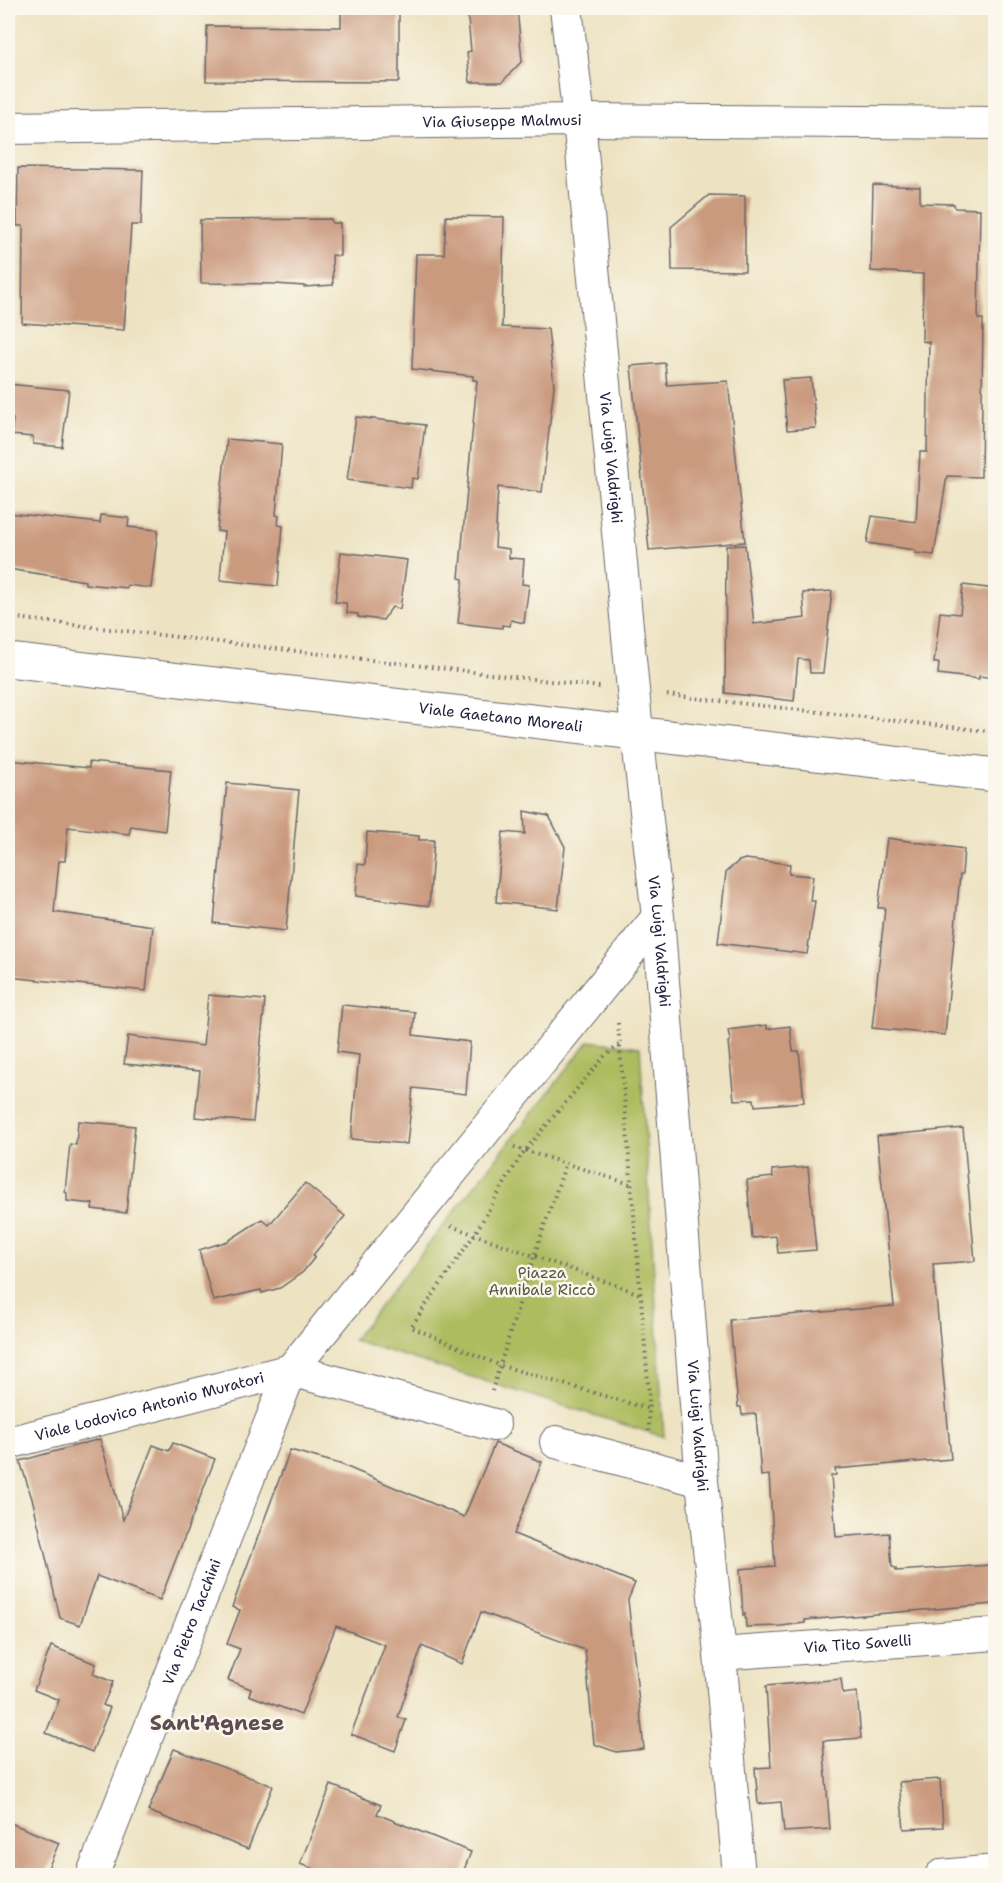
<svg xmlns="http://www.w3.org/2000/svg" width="1003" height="1883" viewBox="0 0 1003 1883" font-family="'Shantell Sans',sans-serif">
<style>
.green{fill:#adbc5f;stroke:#686f4d;stroke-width:1.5}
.building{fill:#ca9a7e}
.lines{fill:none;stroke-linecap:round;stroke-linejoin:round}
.minor-casing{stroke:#69666a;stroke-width:34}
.tertiary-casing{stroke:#69666a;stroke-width:35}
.path{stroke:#69666a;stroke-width:4;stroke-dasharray:1.5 4.5;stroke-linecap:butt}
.minor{stroke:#fff;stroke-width:32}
.tertiary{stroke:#fff;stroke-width:33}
.labels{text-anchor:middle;stroke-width:5;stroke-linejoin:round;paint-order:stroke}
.street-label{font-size:15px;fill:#22223b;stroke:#fbf7ec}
.park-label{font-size:15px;fill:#535848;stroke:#fbf7ec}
.district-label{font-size:21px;font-weight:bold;fill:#5d4c52;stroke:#fbf7ec}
</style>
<rect width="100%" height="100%" fill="#fbf7ec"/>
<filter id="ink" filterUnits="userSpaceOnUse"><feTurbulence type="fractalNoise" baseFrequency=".0167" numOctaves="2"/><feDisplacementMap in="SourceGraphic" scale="12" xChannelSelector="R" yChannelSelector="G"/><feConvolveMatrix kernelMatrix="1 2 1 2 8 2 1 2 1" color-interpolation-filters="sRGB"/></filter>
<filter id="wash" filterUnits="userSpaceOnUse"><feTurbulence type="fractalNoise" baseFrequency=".008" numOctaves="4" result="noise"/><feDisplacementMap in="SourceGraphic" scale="24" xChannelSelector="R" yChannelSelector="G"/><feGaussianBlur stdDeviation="1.35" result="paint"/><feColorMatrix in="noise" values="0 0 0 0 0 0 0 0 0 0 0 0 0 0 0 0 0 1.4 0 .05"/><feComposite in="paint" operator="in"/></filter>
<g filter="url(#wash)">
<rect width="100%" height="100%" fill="#ede3c2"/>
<path class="green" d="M 589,1041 L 640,1047 L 664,1437 L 353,1340 Z"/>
<g id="blocks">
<g class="building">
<path d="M 341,8 L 399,8 L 399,82 L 206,81 L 207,26 L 341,27 Z"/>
<path d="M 467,8 L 517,8 L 522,61 L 502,82 L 470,82 L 467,52 L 471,51 Z"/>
<path d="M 18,168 L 143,170 L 141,225 L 131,225 L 124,330 L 22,323 L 23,226 L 17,226 Z"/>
<path d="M 873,185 L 920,187 L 920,203 L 954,204 L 955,208 L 980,209 L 978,319 L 983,319 L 981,477 L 947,476 L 934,555 L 915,553 L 915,550 L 867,543 L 872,516 L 916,522 L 920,452 L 927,452 L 929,342 L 922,341 L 923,274 L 871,271 Z"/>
<path d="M 709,195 L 745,196 L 745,271 L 672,270 L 671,227 Z"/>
<path d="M 446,216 L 504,217 L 502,327 L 548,329 L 554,386 L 542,492 L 498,487 L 495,547 L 509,549 L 509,558 L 524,559 L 522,584 L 529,585 L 524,623 L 511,620 L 510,626 L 502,625 L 502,628 L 458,623 L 463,579 L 459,578 L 477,380 L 473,380 L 473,376 L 412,369 L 416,254 L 444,254 Z"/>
<path d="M 331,219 L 332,223 L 340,223 L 340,256 L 332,255 L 333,285 L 304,287 L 304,286 L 275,284 L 201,283 L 200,220 Z"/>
<path d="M 665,363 L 667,385 L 728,381 L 745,542 L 649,550 L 631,366 Z"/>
<path d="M 811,378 L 816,428 L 787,430 L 782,380 Z"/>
<path d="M 8,384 L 69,390 L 62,447 L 33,444 L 33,437 L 11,435 L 13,419 L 8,418 Z"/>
<path d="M 356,417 L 425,425 L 418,479 L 412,478 L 411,488 L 347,480 Z"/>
<path d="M 227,439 L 282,444 L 276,515 L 279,516 L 278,525 L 283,526 L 278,586 L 220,580 L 224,532 L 217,531 Z"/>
<path d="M 8,513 L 100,523 L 101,515 L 129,518 L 128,527 L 158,530 L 151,588 L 127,585 L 127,588 L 85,584 L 85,581 L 8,569 Z"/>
<path d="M 745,545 L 754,624 L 805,618 L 803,593 L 832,591 L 823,673 L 810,673 L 809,660 L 798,659 L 794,701 L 725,693 L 726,546 Z"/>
<path d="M 341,552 L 407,560 L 400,609 L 392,607 L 383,620 L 358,617 L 358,614 L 347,613 L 346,603 L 335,602 Z"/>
<path d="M 963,585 L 996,589 L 996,678 L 979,676 L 979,679 L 938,674 L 939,663 L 934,663 L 940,612 L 960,614 Z"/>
<path d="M 8,760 L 89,768 L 89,762 L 171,770 L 165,831 L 131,826 L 129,834 L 68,827 L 65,861 L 59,861 L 54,912 L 153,926 L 146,991 L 8,977 Z"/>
<path d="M 227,783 L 299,790 L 286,931 L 214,923 Z"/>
<path d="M 524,811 L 549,816 L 565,847 L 558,909 L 496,902 L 503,832 L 525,834 Z"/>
<path d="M 367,832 L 419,836 L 419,840 L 434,840 L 429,906 L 356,896 L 358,864 L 365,865 Z"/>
<path d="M 887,838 L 964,849 L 962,875 L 960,875 L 945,1035 L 872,1028 L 885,908 L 878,908 Z"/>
<path d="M 745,859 L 790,864 L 789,874 L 813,876 L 810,901 L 815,901 L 807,954 L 718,943 L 726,872 L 739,861 Z"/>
<path d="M 208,995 L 265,1000 L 253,1122 L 195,1117 L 200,1071 L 124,1064 L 128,1036 L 203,1046 Z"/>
<path d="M 342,1005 L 415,1012 L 413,1035 L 470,1042 L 466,1094 L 413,1088 L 407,1144 L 351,1139 L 359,1055 L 337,1052 Z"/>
<path d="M 767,1025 L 767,1029 L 790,1026 L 793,1051 L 799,1051 L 804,1102 L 755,1106 L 754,1099 L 734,1100 L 728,1042 L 730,1041 L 728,1030 Z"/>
<path d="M 78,1121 L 135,1126 L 126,1213 L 92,1209 L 93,1204 L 67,1201 L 67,1193 L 65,1192 L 70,1144 L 76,1145 Z"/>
<path d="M 963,1128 L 975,1261 L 933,1264 L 951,1459 L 835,1469 L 836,1475 L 831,1476 L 836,1537 L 889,1533 L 892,1567 L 896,1568 L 896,1571 L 990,1565 L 994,1604 L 805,1620 L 805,1623 L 781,1626 L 746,1627 L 745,1614 L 743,1615 L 740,1569 L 775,1566 L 769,1475 L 761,1476 L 756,1414 L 742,1415 L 741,1407 L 738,1407 L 730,1320 L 894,1306 L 877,1136 Z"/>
<path d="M 808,1167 L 816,1250 L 778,1253 L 776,1236 L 752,1238 L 747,1180 L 773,1177 L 772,1170 Z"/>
<path d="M 305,1183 L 345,1216 L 313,1255 L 315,1257 L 303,1272 L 280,1288 L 262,1293 L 261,1290 L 213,1301 L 199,1250 L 228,1241 L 262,1219 L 269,1225 Z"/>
<path d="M 100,1439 L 123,1520 L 153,1445 L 169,1451 L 173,1443 L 215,1459 L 160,1600 L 97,1576 L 80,1625 L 60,1618 L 33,1502 L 20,1461 Z"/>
<path d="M 495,1443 L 542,1462 L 514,1534 L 635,1583 L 628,1600 L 644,1749 L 616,1752 L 594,1744 L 585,1650 L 481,1612 L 462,1664 L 422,1646 L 398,1717 L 406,1720 L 395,1751 L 351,1734 L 385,1645 L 336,1626 L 301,1715 L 249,1695 L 251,1689 L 228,1680 L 240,1649 L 227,1644 L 240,1610 L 232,1607 L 290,1450 L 340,1464 L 464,1517 Z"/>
<path d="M 51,1646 L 96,1664 L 93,1674 L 113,1682 L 103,1705 L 110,1708 L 92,1752 L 46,1733 L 59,1700 L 34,1690 Z"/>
<path d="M 841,1679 L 843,1694 L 857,1692 L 861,1738 L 823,1741 L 830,1829 L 784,1832 L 781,1802 L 758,1804 L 755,1768 L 771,1767 L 766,1686 Z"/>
<path d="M 174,1749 L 273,1786 L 248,1849 L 148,1811 Z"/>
<path d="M 940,1779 L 943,1827 L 904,1829 L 899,1782 Z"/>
<path d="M 331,1785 L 381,1805 L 377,1814 L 471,1852 L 462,1875 L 330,1875 L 300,1864 Z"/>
<path d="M 8,1822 L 59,1843 L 45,1875 L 8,1875 Z"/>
</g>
</g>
</g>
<g filter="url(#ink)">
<use href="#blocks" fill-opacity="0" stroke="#69666a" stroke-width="1.5"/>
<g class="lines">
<g class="minor-casing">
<g id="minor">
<path id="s1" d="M 566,8 L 579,120 L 637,732 L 658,917 L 702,1481 L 720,1654 L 739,1876"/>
<path id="s2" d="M 8,128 L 579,120 L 996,123"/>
<path d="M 494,1425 L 291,1370 L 658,917"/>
<path d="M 556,1442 L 702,1481"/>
<path id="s3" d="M 8,1443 L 291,1370"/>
<path id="s4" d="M 720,1654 L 996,1634"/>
<path id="s5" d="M 92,1876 L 291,1370"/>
<path d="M 941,1876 L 996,1871"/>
</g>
</g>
<g class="tertiary-casing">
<g id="tertiary">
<path id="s6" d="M 8,660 L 996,775"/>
</g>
</g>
<g class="path">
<path d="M 8,617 L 600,687"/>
<path d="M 667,695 L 996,732"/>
<path d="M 618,1023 L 649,1395 L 649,1431"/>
<path d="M 619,1045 L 604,1057 L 522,1154 L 474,1235 L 411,1327 L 499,1365 L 649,1409"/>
<path d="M 514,1147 L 630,1184"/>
<path d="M 451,1226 L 640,1294"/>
<path d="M 492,1391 L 534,1256 L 566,1163"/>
</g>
<use href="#minor" class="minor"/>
<use href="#tertiary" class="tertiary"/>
</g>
</g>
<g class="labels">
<g class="street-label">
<text dy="5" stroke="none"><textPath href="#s2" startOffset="494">Via Giuseppe Malmusi</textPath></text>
<text dy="5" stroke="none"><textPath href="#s1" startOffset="452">Via Luigi Valdrighi</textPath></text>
<text dy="5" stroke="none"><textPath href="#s6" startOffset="496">Viale Gaetano Moreali</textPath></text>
<text dy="5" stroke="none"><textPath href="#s1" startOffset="938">Via Luigi Valdrighi</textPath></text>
<text dy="5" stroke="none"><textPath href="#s3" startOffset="146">Viale Lodovico Antonio Muratori</textPath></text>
<text dy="5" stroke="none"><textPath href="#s1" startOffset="1424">Via Luigi Valdrighi</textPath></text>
<text dy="5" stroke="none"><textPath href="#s5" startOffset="273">Via Pietro Tacchini</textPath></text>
<text dy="5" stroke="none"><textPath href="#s4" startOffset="138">Via Tito Savelli</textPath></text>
</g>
<g class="park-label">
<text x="542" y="1278">Piazza<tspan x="542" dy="17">Annibale Riccò</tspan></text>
</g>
<g class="district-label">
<text x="217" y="1730">Sant'Agnese</text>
</g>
</g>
<rect width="1003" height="1883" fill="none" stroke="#fbf7ec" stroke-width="30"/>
</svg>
